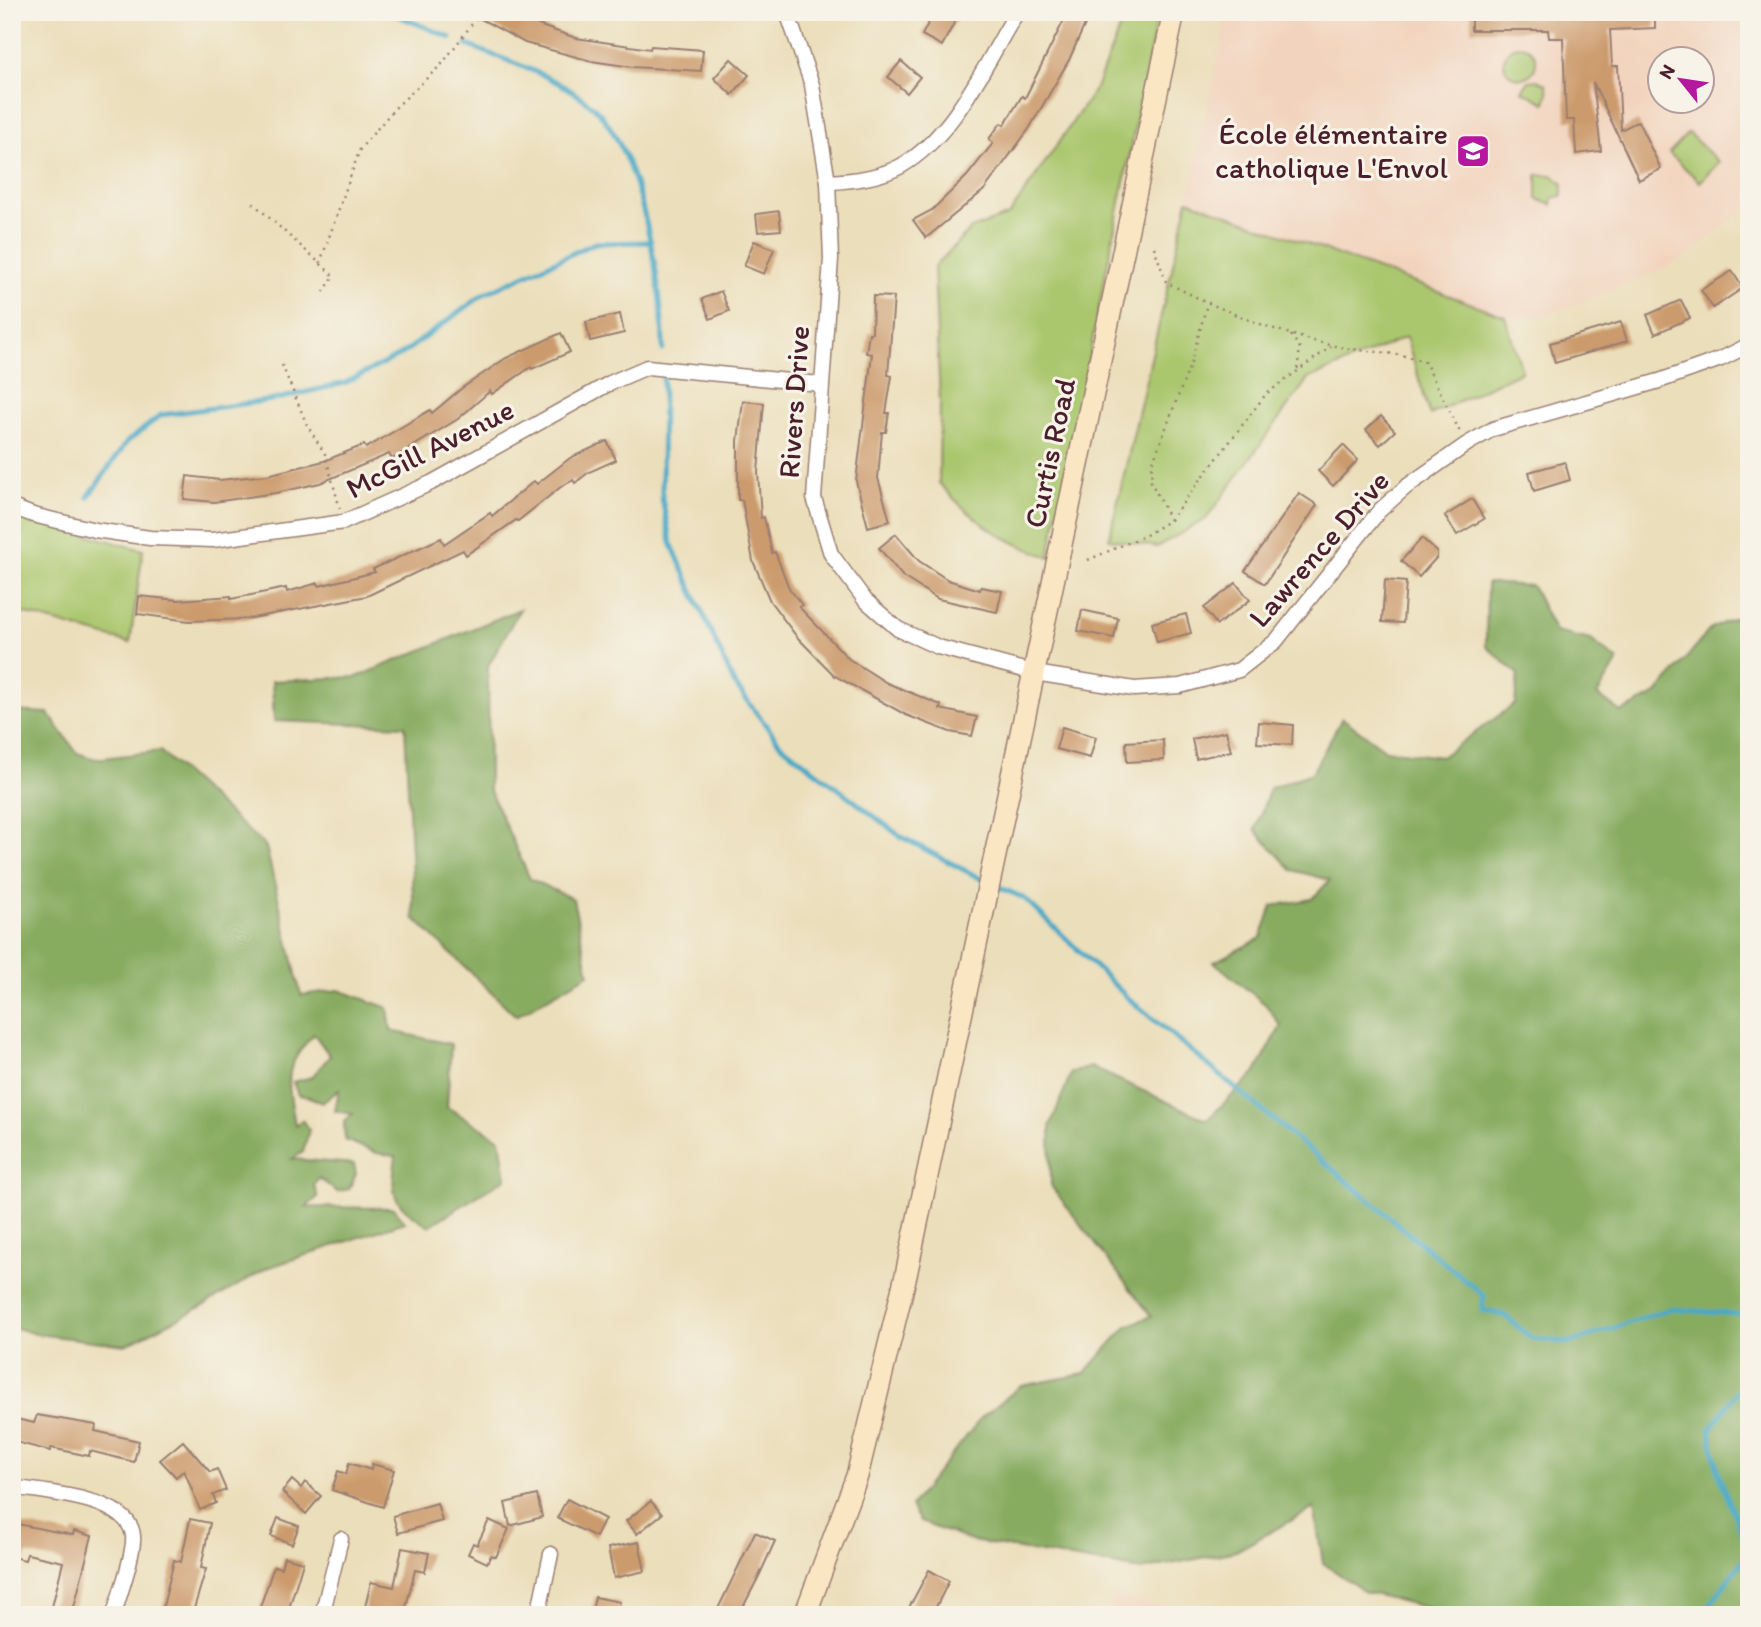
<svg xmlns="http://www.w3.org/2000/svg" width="1761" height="1627" viewBox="0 0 1761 1627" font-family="Itim,sans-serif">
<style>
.built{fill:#f2d4be;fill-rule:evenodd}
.green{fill:#aac76e;stroke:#7a734c;stroke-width:2}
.forest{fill:#87ac61;stroke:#686646;stroke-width:2}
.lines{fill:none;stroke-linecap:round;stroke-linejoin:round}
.stream{stroke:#46a8c6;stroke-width:5}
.building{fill:#cc9b6d}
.minor-casing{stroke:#9a7e72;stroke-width:17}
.secondary-casing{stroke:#9a7e72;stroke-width:24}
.path{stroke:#9a7e72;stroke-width:2.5;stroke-dasharray:2 5;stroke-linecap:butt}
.minor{stroke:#fff;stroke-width:14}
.secondary{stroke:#fbe6c4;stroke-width:21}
.labels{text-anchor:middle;stroke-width:6;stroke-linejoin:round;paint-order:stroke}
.poi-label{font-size:30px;fill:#4a1f2b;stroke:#f7f3e8;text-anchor:end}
.street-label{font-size:30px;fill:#4a1f2b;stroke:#f7f3e8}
</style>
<rect width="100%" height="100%" fill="#f7f3e8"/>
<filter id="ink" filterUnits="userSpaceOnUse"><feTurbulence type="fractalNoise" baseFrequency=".0143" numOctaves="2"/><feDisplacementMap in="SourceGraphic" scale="14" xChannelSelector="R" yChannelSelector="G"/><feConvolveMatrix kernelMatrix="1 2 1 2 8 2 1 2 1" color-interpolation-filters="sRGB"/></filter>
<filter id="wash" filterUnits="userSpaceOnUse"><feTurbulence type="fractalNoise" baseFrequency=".00686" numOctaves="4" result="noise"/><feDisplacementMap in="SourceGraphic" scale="28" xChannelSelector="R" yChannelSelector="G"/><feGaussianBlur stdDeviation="1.57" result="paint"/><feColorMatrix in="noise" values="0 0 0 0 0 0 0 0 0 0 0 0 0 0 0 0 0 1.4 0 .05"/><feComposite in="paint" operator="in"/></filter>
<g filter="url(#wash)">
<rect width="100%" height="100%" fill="#ebdeba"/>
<g class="built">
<path d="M 1227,12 L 1749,12 L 1749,206 L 1686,257 L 1646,277 L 1542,317 L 1505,316 L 1188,200 ZM 1660,60 L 1702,60 L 1702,102 L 1660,102 Z"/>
<path d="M 1113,1597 L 1203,1615 L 1109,1615 Z"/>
</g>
<g class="green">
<path d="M 1126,12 L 1158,12 L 1049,557 C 1001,540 973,521 939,483 L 940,402 L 934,267 L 971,229 L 1009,215 L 1096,88 Z"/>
<circle cx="1520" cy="62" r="16"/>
<path d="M 1537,80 L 1546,84 L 1548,93 L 1545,103 L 1522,91 L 1529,81 Z"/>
<path d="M 1688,133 L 1719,162 L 1700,182 L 1669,153 Z"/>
<path d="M 1537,175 L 1552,175 L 1563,184 L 1562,196 L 1553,198 L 1552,205 L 1537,199 Z"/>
<path d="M 1188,200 L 1505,316 L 1522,371 L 1430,415 L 1406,337 L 1308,379 L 1206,519 L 1157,547 L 1109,539 Z"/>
<path d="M 12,515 L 143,550 L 130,643 L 12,610 Z"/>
</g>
<g class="forest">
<path d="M 1487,583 L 1532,586 L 1555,632 L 1591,640 L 1618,661 L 1597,695 L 1621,712 L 1657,694 L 1711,628 L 1749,612 L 1749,1615 L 1444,1615 L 1444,1612 L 1365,1592 L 1323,1563 L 1314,1508 L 1236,1551 L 1141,1570 L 972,1541 L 920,1522 L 911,1506 L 982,1417 L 1021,1386 L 1084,1374 L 1127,1326 L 1151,1316 L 1051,1186 L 1050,1127 L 1071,1073 L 1091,1067 L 1207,1120 L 1256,1072 L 1281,1026 L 1266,1005 L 1214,962 L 1261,938 L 1272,906 L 1312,899 L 1330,880 L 1292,870 L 1255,830 L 1270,788 L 1312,773 L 1342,718 L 1386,750 L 1441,757 L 1515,704 L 1518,674 L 1486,646 Z"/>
<path d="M 520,609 L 488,666 L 489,789 L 530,879 L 573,899 L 589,974 L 516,1016 L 414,918 L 405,726 L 274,721 L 272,681 L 357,677 Z"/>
<path d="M 12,711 L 48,713 L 77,753 L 95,759 L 160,751 L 266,847 L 301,995 L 339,990 L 388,1008 L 391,1031 L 451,1044 L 447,1107 L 500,1139 L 506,1178 L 429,1226 C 392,1202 390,1199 396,1156 L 377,1153 L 345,1140 L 344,1122 L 353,1114 L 335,1111 L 339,1090 L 322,1103 L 310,1097 L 298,1095 L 293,1082 L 312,1077 L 330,1056 L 314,1034 C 281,1069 288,1080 295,1125 L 302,1120 L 309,1130 L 303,1152 L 292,1159 L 354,1164 L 356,1174 L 349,1189 L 337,1192 L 319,1178 L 314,1185 L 318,1197 L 306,1207 L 394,1208 L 405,1222 L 267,1268 L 201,1307 L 125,1345 L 36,1334 L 12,1327 Z"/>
</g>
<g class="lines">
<g class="stream">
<path d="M 389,12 L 451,38"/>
<path d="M 467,45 C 510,62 555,75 591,105 C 639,144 664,289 663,350"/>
<path d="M 663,377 L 662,499 L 671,543 L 734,683 L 780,744 L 900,836 L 985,881"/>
<path d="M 88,497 L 127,442 L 161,415 L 273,400 L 345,383 L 402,354 L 484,294 L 595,243 L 651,242"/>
<path d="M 994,885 L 1024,898 L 1128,998 L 1484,1296 L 1482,1310 L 1504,1315 L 1531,1338 L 1569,1343 L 1670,1309 L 1749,1315"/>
<path d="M 1749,1375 L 1710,1430 L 1718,1472 L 1749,1552"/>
<path d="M 1702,1615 L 1749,1552"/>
</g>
</g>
<g id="blocks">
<g class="building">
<path d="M 468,12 L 515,12 L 541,26 L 576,38 L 650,49 L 651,46 L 703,50 L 701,71 L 632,67 L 591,61 L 525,43 Z"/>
<path d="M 934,12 L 960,12 L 942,46 L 922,35 Z"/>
<path d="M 1471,12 L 1655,12 L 1655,28 L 1610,30 L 1612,66 L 1618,66 L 1621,130 L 1638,121 L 1661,169 L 1639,180 L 1593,82 L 1601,151 L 1576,154 L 1574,120 L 1566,120 L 1563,38 L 1549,38 L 1548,30 L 1471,30 Z"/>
<path d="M 1067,14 L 1086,22 L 1069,60 L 1029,129 L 984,190 L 926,238 L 913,220 L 932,210 L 967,176 L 993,143 L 989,139 L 1001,123 L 1004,125 L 1022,96 L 1025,98 Z"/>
<path d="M 731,59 L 749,75 L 732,95 L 714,78 Z"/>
<path d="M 901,61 L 920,77 L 907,93 L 888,77 Z"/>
<path d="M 779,211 L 781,230 L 758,232 L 756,214 Z"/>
<path d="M 754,241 L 774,249 L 764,274 L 744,266 Z"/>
<path d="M 1732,271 L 1743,288 L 1713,308 L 1701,290 Z"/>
<path d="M 721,291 L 729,311 L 710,319 L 702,299 Z"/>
<path d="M 873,296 L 894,297 L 888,375 L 892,376 L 886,413 L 889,413 L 886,432 L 882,432 L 878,478 L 890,521 L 868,527 L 856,481 L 872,354 L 866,353 L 869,333 L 872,333 Z"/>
<path d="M 1681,300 L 1690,318 L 1655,334 L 1647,315 Z"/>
<path d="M 620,314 L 624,333 L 590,341 L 586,322 Z"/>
<path d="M 1621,322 L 1627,341 L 1555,363 L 1550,343 Z"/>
<path d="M 561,333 L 570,352 L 532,369 L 531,367 L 492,394 L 490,391 L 458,419 L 392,459 L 389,454 L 320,483 L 276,493 L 214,502 L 184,499 L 187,476 L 220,480 L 267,475 L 324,461 L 364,445 L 366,448 L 430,410 L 432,413 L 462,388 L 506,358 Z"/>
<path d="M 743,401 L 764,403 L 758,472 L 761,518 L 764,517 L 772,553 L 775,552 L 789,588 L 802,605 L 799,607 L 849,659 L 887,683 L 941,705 L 940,709 L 977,717 L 972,736 L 950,732 L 906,715 L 835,676 L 797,637 L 770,601 L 753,561 L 742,500 L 738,500 L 738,441 Z"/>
<path d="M 1381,416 L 1395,431 L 1380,445 L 1366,430 Z"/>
<path d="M 607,441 L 616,460 L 589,472 L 575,483 L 573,480 L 562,486 L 518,521 L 516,520 L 466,555 L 463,550 L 367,596 L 247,619 L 189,621 L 137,614 L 139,596 L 178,600 L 231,596 L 231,599 L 286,588 L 287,592 L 318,583 L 319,586 L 375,572 L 373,569 L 441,538 L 444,544 L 490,513 L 492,516 L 534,481 L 537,484 L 570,458 Z"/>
<path d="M 1343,445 L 1358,460 L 1333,486 L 1318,471 Z"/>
<path d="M 1565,462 L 1570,480 L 1534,491 L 1529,472 Z"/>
<path d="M 1299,493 L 1317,505 L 1265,584 L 1245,571 Z"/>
<path d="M 1472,499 L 1484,519 L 1457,535 L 1445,516 Z"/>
<path d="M 896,534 L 919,561 L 948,580 L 980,590 L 981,587 L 1002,591 L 997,612 L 938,599 L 903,577 L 879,548 Z"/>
<path d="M 1422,538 L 1437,552 L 1437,557 L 1419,577 L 1401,561 Z"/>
<path d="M 1385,580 L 1406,582 L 1403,623 L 1382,622 Z"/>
<path d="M 1236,583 L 1250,600 L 1217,625 L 1204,608 Z"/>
<path d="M 1082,610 L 1118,618 L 1114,638 L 1078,631 Z"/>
<path d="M 1186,614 L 1191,633 L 1157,642 L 1152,623 Z"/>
<path d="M 1259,722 L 1293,725 L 1292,745 L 1257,743 Z"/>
<path d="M 1062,727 L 1096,737 L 1090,758 L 1056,749 Z"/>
<path d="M 1226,731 L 1231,751 L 1196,759 L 1192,739 Z"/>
<path d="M 1163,740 L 1164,760 L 1127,762 L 1126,742 Z"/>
<path d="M 37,1415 L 96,1425 L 95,1431 L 139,1441 L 134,1462 L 90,1451 L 89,1456 L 51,1448 L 50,1451 L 12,1441 L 12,1418 L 34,1423 Z"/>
<path d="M 183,1441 L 210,1472 L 217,1469 L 226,1490 L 213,1495 L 216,1503 L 200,1510 L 184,1470 L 176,1477 L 160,1460 Z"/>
<path d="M 349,1463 L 371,1470 L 372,1464 L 394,1470 L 383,1507 L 332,1490 L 338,1471 L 346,1474 Z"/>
<path d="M 292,1480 L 301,1488 L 305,1482 L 321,1496 L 306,1514 L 282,1492 Z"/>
<path d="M 537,1495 L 542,1517 L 510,1526 L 505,1503 Z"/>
<path d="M 567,1499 L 605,1519 L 596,1537 L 557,1518 Z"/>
<path d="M 651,1501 L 662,1514 L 637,1534 L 626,1521 Z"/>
<path d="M 437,1503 L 442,1521 L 398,1533 L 393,1516 Z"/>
<path d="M 278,1518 L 299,1526 L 292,1544 L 271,1536 Z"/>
<path d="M 190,1519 L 210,1523 L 201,1568 L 206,1569 L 192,1615 L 161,1615 L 174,1560 L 181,1562 Z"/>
<path d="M 489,1520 L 509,1529 L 496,1557 L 491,1555 L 487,1563 L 468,1554 L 473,1543 L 477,1545 Z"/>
<path d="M 12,1523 L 73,1535 L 74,1531 L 92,1536 L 72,1615 L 50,1615 L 63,1562 L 27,1554 L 25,1560 L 12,1557 Z"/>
<path d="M 755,1532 L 775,1541 L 760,1574 L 739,1615 L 715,1615 Z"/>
<path d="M 639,1542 L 645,1571 L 614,1578 L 608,1548 Z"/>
<path d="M 402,1548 L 429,1553 L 425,1572 L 415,1570 L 404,1615 L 363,1615 L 371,1582 L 394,1587 Z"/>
<path d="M 284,1557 L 303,1562 L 287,1615 L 259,1610 L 274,1566 L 281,1568 Z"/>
<path d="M 929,1570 L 949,1581 L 932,1615 L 905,1615 Z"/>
<path d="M 595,1597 L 620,1602 L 617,1615 L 591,1615 Z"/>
</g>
</g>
</g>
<g filter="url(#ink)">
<use href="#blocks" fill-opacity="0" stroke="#9a7e72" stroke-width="2"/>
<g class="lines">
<g class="minor-casing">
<g id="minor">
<path d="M 787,12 L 812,85 L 828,182 L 831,259 L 814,498 L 831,554 L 865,600 L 898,629 L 938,647 L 1035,673 L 1134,689 L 1180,686 L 1239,670 L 1276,641 L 1379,511 L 1406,487 L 1467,444 L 1493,429 L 1659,381 L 1721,359 L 1749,345"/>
<path d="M 828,182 C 853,181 879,178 901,166 C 955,135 985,64 1017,12"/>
<path d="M 12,507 L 33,515 L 95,530 L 150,538 L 213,540 L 344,522 L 431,483 L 610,383 L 647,367 L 820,384"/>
<path d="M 12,1487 C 44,1493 138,1497 133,1542 C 131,1566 120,1591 114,1615"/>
<path d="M 322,1615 L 341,1539"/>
<path d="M 538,1615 L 551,1554"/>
</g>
</g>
<g class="secondary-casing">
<path id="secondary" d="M 805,1615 L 857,1476 L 906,1275 L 1174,12"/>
</g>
<g class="path">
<path d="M 253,203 L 334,276 L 323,293"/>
<path d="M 1154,247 L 1166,282 C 1217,309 1274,332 1331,345 C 1363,353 1394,350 1425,362 L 1460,432"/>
<path d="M 320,263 L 360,149 L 395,108 L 442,64 L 481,12"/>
<path d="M 1291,335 L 1300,348 L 1297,371"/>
<path d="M 282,365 L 307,425 L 325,454 L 340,509"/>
<path d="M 1170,520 L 1151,482 L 1152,464 L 1191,363 L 1207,304"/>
<path d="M 1088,560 L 1146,535 L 1170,520 L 1266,394 L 1332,346"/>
</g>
<use href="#minor" class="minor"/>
<use href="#secondary" class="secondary"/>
</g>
</g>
<defs>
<g id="school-square" transform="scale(1.75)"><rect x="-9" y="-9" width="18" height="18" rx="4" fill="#b5179e" stroke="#f7f3e8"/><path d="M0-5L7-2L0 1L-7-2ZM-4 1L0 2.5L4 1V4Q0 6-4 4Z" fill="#fff"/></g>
</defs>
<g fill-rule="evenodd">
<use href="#school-square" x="1473" y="151"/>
</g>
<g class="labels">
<g class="poi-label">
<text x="1448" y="144">École élémentaire<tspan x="1448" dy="34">catholique L'Envol</tspan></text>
</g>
<g class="street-label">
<text transform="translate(794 402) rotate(-86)" y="10">Rivers Drive</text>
<text transform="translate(430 449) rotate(-27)" y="10">McGill Avenue</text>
<text transform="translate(1050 453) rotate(-78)" y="10">Curtis Road</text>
<text transform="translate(1319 549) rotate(-49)" y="10">Lawrence Drive</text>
</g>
</g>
<rect width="1761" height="1627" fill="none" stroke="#f7f3e8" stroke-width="42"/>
<g transform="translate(1681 80) rotate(300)"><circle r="33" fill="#f7f3e8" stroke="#b29e9c" stroke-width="2"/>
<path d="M0-5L12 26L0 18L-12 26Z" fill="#b5179e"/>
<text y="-10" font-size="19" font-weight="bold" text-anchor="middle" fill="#4a1f2b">N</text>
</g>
</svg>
